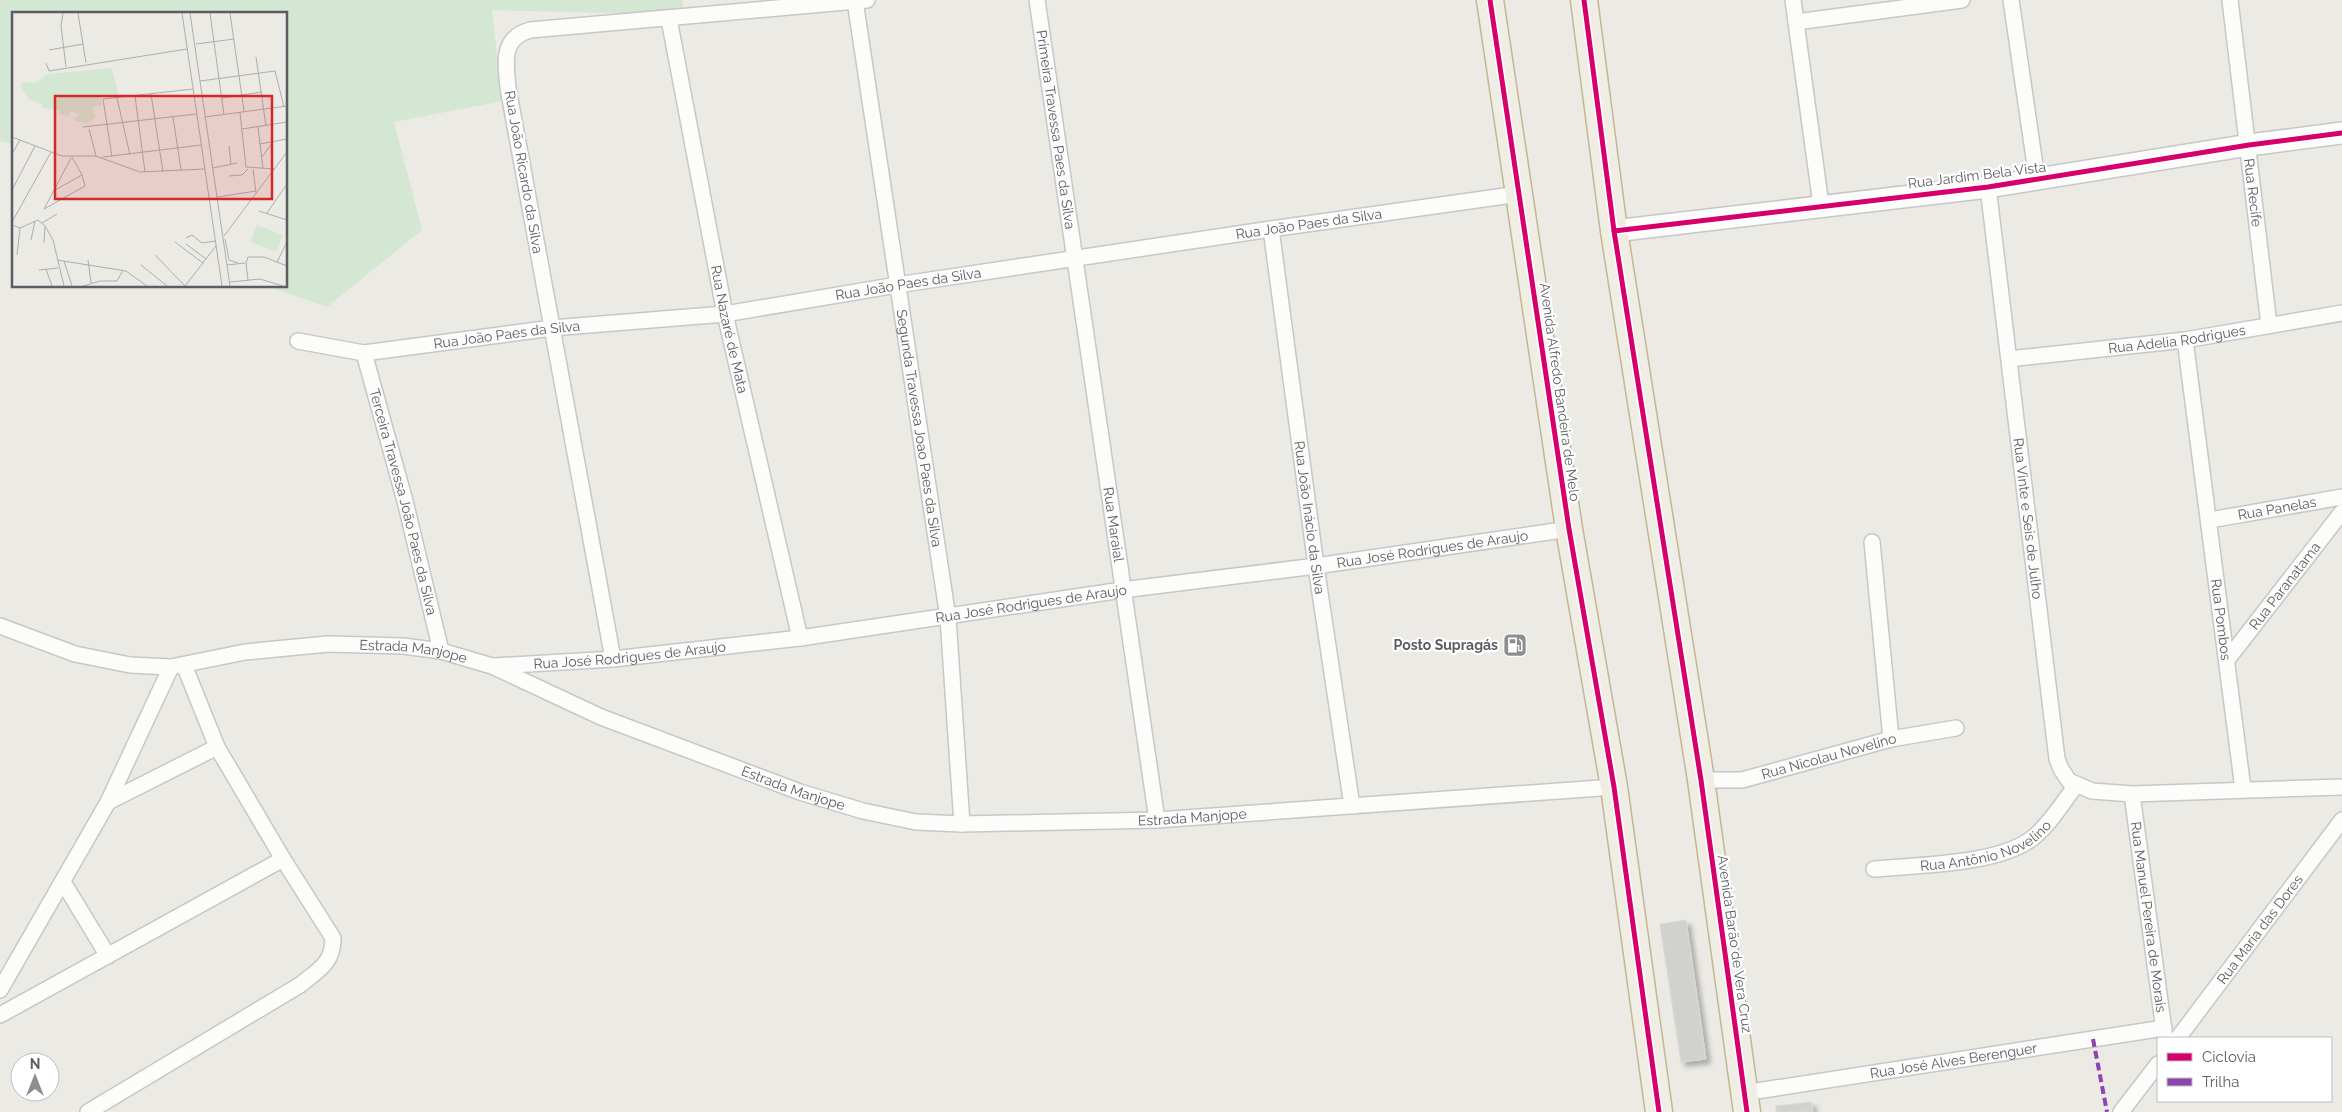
<svg xmlns="http://www.w3.org/2000/svg" width="2342" height="1112" viewBox="0 0 2342 1112" font-family="Raleway,sans-serif">
<style>
.green{fill:#d3e7d3}
.building{fill:#d1d1ce;stroke:#dad9d4;filter:url(#shadow)}
.lines{fill:none;stroke-linecap:round;stroke-linejoin:round}
.minor-casing{stroke:#c7c7c7;stroke-width:18}
.secondary-casing{stroke:#c8c7c6;stroke-width:24}
.trunk-casing{stroke:#c1b794;stroke-width:29}
.minor{stroke:#fcfcfb;stroke-width:15}
.secondary{stroke:#fcfcfb;stroke-width:21}
.trunk{stroke:#f0eee4;stroke-width:26}
.quiet{stroke:#8e44ad;stroke-width:4;stroke-dasharray:8 4;stroke-linecap:butt}
.cycleway-casing{stroke:#fff;stroke-width:8}
.cycleway{stroke:#d6006c;stroke-width:5}
.labels{text-anchor:middle;stroke-width:4.5;stroke-linejoin:round;paint-order:stroke}
.street-label{font-size:14px;fill:#5b5d63;stroke:#fff}
.poi-label{font-size:14px;font-weight:bold;fill:#5b5d63;stroke:#fff;text-anchor:end}
.inset-road{fill:none;stroke:#adaead;stroke-width:1}
.view{fill:#d62828;fill-opacity:0.15;stroke:#d62828;stroke-width:2.5}
.inset-edge{fill:none;stroke:#5b5d63;stroke-width:2.5}
</style>
<defs>
<filter id="shadow"><feDropShadow dx="4.5" dy="4.5" stdDeviation="2.5" flood-color="#0004"/></filter>
</defs>
<rect width="100%" height="100%" fill="#ebeae5"/>
<path class="green" d="M 0,0 L 682,0 L 685,15 L 492,10 L 502,101 L 394,122 L 422,230 L 327,307 L 267,286 L 286,286 L 286,14 L 14,14 L 14,144 L 0,141 Z"/>
<g class="building">
<path d="M 1686,920 L 1706,1059 L 1681,1062 L 1660,924 Z"/>
<path d="M 1811,1102 L 1813,1112 L 1776,1112 L 1776,1106 Z"/>
</g>
<g class="lines">
<g class="minor-casing">
<g id="minor">
<path id="s1" d="M 1037,0 L 1157,820"/>
<path d="M 1793,0 L 1821,205"/>
<path d="M 2011,0 L 2037,179"/>
<path id="s2" d="M 2230,0 L 2269,325"/>
<path id="s3" d="M 855,1 L 948,618 L 962,824"/>
<path id="s4" d="M 669,19 L 725,314 L 800,638"/>
<path d="M 1796,22 L 1962,0"/>
<path id="s5" d="M 1988,187 L 2057,759 L 2061,769 L 2069,781 L 2092,791 L 2132,794 L 2342,787"/>
<path id="s6" d="M 1271,229 L 1316,566 L 1352,806"/>
<path id="s7" d="M 2185,340 L 2243,789"/>
<path id="s8" d="M 298,341 L 364,353 L 552,328 L 725,314 L 897,285 L 1271,229 L 1519,194"/>
<path id="s9" d="M 364,353 L 405,501 L 441,651"/>
<path id="s10" d="M 2009,359 L 2185,340 L 2342,313"/>
<path id="s11" d="M 2210,520 L 2342,497"/>
<path d="M 1872,542 L 1891,739"/>
<path id="s12" d="M 0,626 L 75,654 L 130,665 L 171,667 L 245,652 L 328,644 L 403,646 L 441,651 L 492,666 L 601,717 L 800,792 L 863,811 L 916,822 L 962,824 L 1157,820 L 1614,787"/>
<path d="M 613,659 L 508,88 C 506,63 500,39 530,30 L 867,0"/>
<path id="s13" d="M 2227,660 L 2342,512"/>
<path id="s14" d="M 494,666 L 613,659 L 800,638 L 1122,590 L 1316,566 L 1569,529"/>
<path id="s15" d="M 1701,780 L 1742,780 L 1891,739 L 1956,728"/>
<path id="s16" d="M 2132,794 L 2165,1038"/>
<path d="M 108,802 L 217,747"/>
<path id="s17" d="M 1874,869 C 1918,865 2002,865 2035,836 C 2051,822 2063,803 2076,785"/>
<path d="M 63,882 L 108,956"/>
<path d="M 0,990 L 108,802 L 171,667"/>
<path d="M 0,1015 L 283,859 L 217,747 L 184,665"/>
<path id="s18" d="M 2178,1038 L 2342,820"/>
<path id="s19" d="M 1744,1093 L 2164,1028"/>
<path d="M 88,1112 L 300,985 C 318,970 333,964 333,938 L 283,859"/>
<path d="M 2121,1112 L 2158,1064"/>
</g>
</g>
<g class="secondary-casing">
<path id="secondary" d="M 1614,231 L 1988,187 L 2249,145 L 2342,133"/>
</g>
<g class="trunk-casing">
<g id="trunk">
<path d="M 1490,0 L 1569,529 L 1614,787 L 1659,1112"/>
<path d="M 1584,0 L 1614,231 L 1701,780 L 1747,1112"/>
</g>
</g>
<use href="#minor" class="minor"/>
<use href="#secondary" class="secondary"/>
<use href="#trunk" class="trunk"/>
<path class="quiet" d="M 2093,1039 L 2107,1112"/>
<g class="cycleway-casing">
<g id="cycleway">
<path d="M 1490,0 L 1569,529 L 1614,787 L 1659,1112"/>
<path d="M 1584,0 L 1614,231 L 1701,780 L 1747,1112"/>
<path d="M 1614,231 L 1988,187 L 2249,145 L 2342,133"/>
</g>
</g>
<use href="#cycleway" class="cycleway"/>
</g>
<defs>
<g id="fuel-square" transform="scale(1.25)"><rect x="-9" y="-9" width="18" height="18" rx="4" fill="#8d8e90" stroke="#fff"/><path d="M-5.5-6h7V0h2V4h1.3V-2.5L3-4.5l.8-.8L6-3V5H2.5V1h-1V6h-7ZM-4.2-4.7v3.2H.2V-4.7Z" fill="#fff"/></g>
</defs>
<g fill-rule="evenodd">
<use href="#fuel-square" x="1515" y="645"/>
</g>
<g class="labels">
<g class="street-label">
<text dy="5" stroke="none"><textPath href="#s1" startOffset="131">Primeira Travessa Paes da Silva</textPath></text>
<text transform="translate(524 172) rotate(80)" y="5">Rua João Ricardo da Silva</text>
<text transform="translate(1977 175) rotate(-7)" y="5">Rua Jardim Bela Vista</text>
<text dy="5" stroke="none"><textPath href="#s2" startOffset="194">Rua Recife</textPath></text>
<text dy="5" stroke="none"><textPath href="#s8" startOffset="1021">Rua João Paes da Silva</textPath></text>
<text dy="5" stroke="none"><textPath href="#s8" startOffset="616">Rua João Paes da Silva</textPath></text>
<text dy="5" stroke="none"><textPath href="#s4" startOffset="316">Rua Nazaré de Mata</textPath></text>
<text dy="5" stroke="none"><textPath href="#s8" startOffset="211">Rua João Paes da Silva</textPath></text>
<text dy="5" stroke="none"><textPath href="#s10" startOffset="169">Rua Adelia Rodrigues</textPath></text>
<text transform="translate(1560 392) rotate(82)" y="5">Avenida Alfredo Bandeira de Melo</text>
<text dy="5" stroke="none"><textPath href="#s3" startOffset="432">Segunda Travessa Joao Paes da Silva</textPath></text>
<text dy="5" stroke="none"><textPath href="#s9" startOffset="154">Terceira Travessa João Paes da Silva</textPath></text>
<text dy="5" stroke="none"><textPath href="#s11" startOffset="68">Rua Panelas</textPath></text>
<text dy="5" stroke="none"><textPath href="#s6" startOffset="291">Rua João Inácio da Silva</textPath></text>
<text dy="5" stroke="none"><textPath href="#s5" startOffset="334">Rua Vinte e Seis de Julho</textPath></text>
<text dy="5" stroke="none"><textPath href="#s1" startOffset="530">Rua Maraial</textPath></text>
<text dy="5" stroke="none"><textPath href="#s14" startOffset="946">Rua José Rodrigues de Araujo</textPath></text>
<text dy="5" stroke="none"><textPath href="#s13" startOffset="94">Rua Paranatama</textPath></text>
<text dy="5" stroke="none"><textPath href="#s14" startOffset="541">Rua José Rodrigues de Araujo</textPath></text>
<text dy="5" stroke="none"><textPath href="#s7" startOffset="282">Rua Pombos</textPath></text>
<text dy="5" stroke="none"><textPath href="#s12" startOffset="422">Estrada Manjope</textPath></text>
<text dy="5" stroke="none"><textPath href="#s14" startOffset="136">Rua José Rodrigues de Araujo</textPath></text>
<text dy="5" stroke="none"><textPath href="#s15" startOffset="131">Rua Nicolau Novelino</textPath></text>
<text dy="5" stroke="none"><textPath href="#s12" startOffset="828">Estrada Manjope</textPath></text>
<text dy="5" stroke="none"><textPath href="#s12" startOffset="1232">Estrada Manjope</textPath></text>
<text dy="5" stroke="none"><textPath href="#s17" startOffset="116">Rua Antônio Novelino</textPath></text>
<text dy="5" stroke="none"><textPath href="#s16" startOffset="124">Rua Manuel Pereira de Morais</textPath></text>
<text dy="5" stroke="none"><textPath href="#s18" startOffset="136">Rua Maria das Dores</textPath></text>
<text transform="translate(1735 944) rotate(82)" y="5">Avenida Barão de Vera Cruz</text>
<text dy="5" stroke="none"><textPath href="#s19" startOffset="212">Rua José Alves Berenguer</textPath></text>
</g>
<g class="poi-label">
<text x="1498" y="650">Posto Supragás</text>
</g>
</g>
<g transform="translate(12 12)">
<rect width="275" height="275" fill="#ebeae5"/>
<path d="M 100,56 L 107,85 L 89,85 L 90,93 L 80,95 L 83,105 L 74,112 L 62,108 L 67,102 L 58,99 L 57,105 L 48,102 L 47,98 L 30,96 L 30,92 L 18,88 L 8,74 L 11,70 L 23,71 L 36,62 ZM 245,213 L 271,223 L 264,239 L 238,230 Z" fill="#d3e7d3"/>
<path class="inset-road" d="M 51,1 L 49,14 L 54,55M 66,1 L 74,51M 170,1 L 210,274M 178,1 L 218,274M 198,1 L 212,103M 218,1 L 232,99M 184,32 L 222,27M 37,38 L 71,32M 244,45 L 254,114M 34,51 L 37,59 L 175,37M 188,69 L 263,59 L 272,95M 139,82 L 151,160M 123,84 L 133,160M 105,86 L 118,143M 210,86 L 250,80M 228,101 L 234,155 L 263,157M 161,105 L 169,158M 193,105 L 275,94M 71,115 L 184,102M 246,115 L 251,157M 77,117 L 84,144M 230,117 L 275,110M 0,125 L 50,144 L 84,144 L 128,160 L 193,157M 248,132 L 275,127M 217,134 L 219,152M 0,142 L 8,128M 91,145 L 189,133M 100,145 L 91,87 L 181,77M 250,145 L 261,130M 59,146 L 32,197 L 73,174 L 70,163M 201,156 L 225,151M 241,157 L 244,181M 217,164 L 230,163 L 236,157M 0,178 L 23,134M 43,178 L 70,163 L 60,145M 205,185 L 244,179M 247,199 L 275,208M 255,201 L 275,172M 0,210 L 39,140M 30,211 L 45,202M 0,213 L 8,216 L 26,208 L 33,214 L 41,228 L 52,274M 212,224 L 275,140M 174,226 L 180,223 L 190,231 L 203,229M 213,227 L 217,248 L 226,251M 19,228 L 23,209M 163,230 L 191,251M 32,231 L 33,215M 174,232 L 194,247M 5,243 L 8,216M 143,243 L 173,274M 45,248 L 114,259 L 135,274M 76,248 L 79,271M 52,249 L 60,274M 265,250 L 275,230M 129,253 L 155,274M 215,253 L 233,251M 34,257 L 40,274M 27,258 L 46,256M 236,268 L 234,251 L 236,245 L 252,245 L 275,254M 218,270 L 248,267 L 271,274M 71,274 L 88,269 L 105,269 L 111,258M 173,274 L 204,234"/>
<path class="view" d="M 43,84 L 260,84 L 260,187 L 43,187 Z"/>
<rect width="275" height="275" class="inset-edge"/>
</g>
<rect x="2157" y="1037" width="175" height="65" fill="#ffffff" stroke="#bdbec1"/>
<rect x="2167" y="1053" width="25" height="8" fill="#d6006c" stroke="#bdbec1"/>
<text x="2202" y="1062" font-size="15" fill="#5b5d63">Ciclovia</text>
<rect x="2167" y="1078" width="25" height="8" fill="#8e44ad" stroke="#bdbec1"/>
<text x="2202" y="1087" font-size="15" fill="#5b5d63">Trilha</text>
<g transform="translate(35 1077)"><circle r="24" fill="#ffffff" stroke="#bdbec1"/>
<path d="M0-4L9 19L0 12L-9 19Z" fill="#8d8e90"/>
<text y="-8" font-size="14" font-weight="bold" text-anchor="middle" fill="#5b5d63">N</text>
</g>
</svg>
